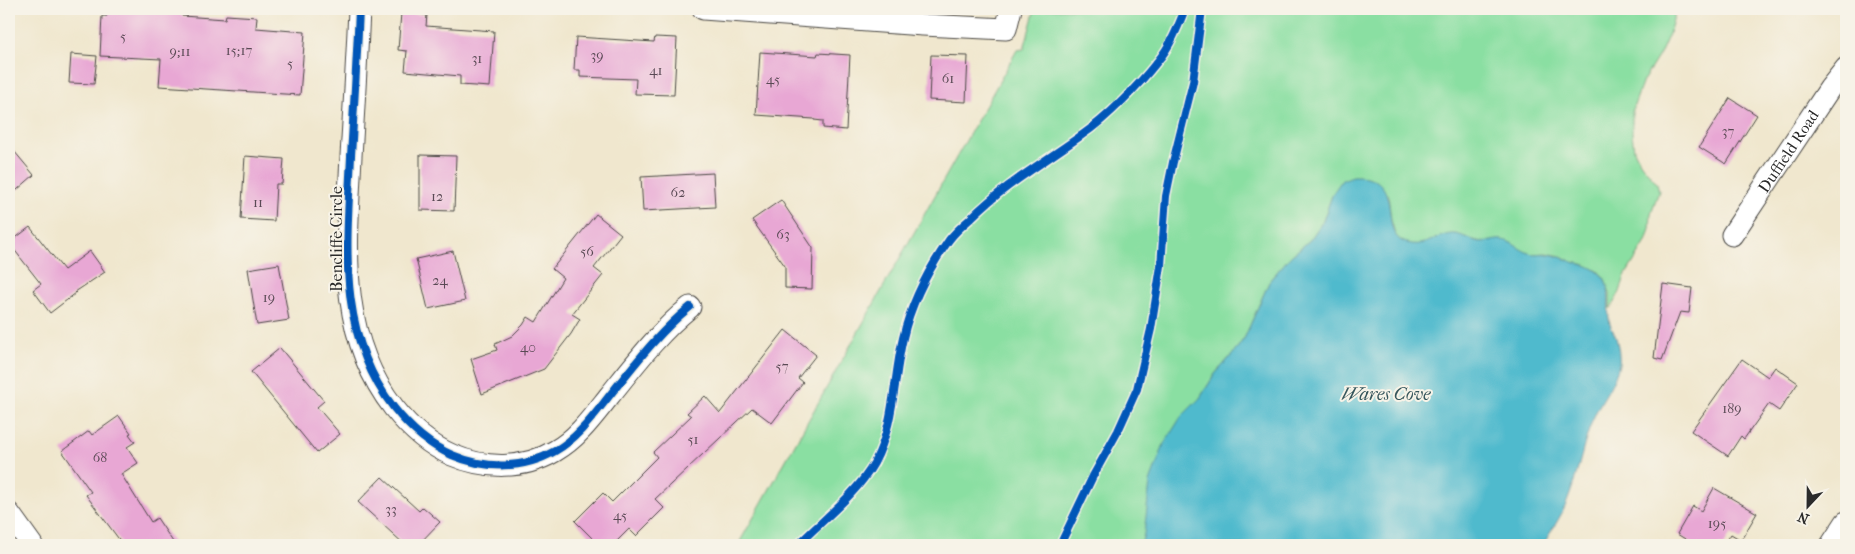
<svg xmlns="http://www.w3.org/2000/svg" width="1855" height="554" viewBox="0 0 1855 554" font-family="'IM FELL French Canon',serif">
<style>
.green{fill:#8adfa2;stroke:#5a8566}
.water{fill:#50bacd;stroke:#3e727c}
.building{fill:#e8a7d4}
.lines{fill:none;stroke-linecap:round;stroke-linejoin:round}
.minor-casing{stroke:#494743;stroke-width:23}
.minor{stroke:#fff;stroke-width:21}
.cycleway-casing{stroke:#f7f3e8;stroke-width:11}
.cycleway{stroke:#0057b8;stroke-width:8}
.labels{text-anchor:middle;stroke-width:4;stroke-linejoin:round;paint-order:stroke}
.number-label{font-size:14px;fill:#5a4a55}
.street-label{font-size:16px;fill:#2b2b2b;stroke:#f7f3e8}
.water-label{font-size:18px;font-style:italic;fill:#36565c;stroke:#f7f3e8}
</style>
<rect width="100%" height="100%" fill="#f7f3e8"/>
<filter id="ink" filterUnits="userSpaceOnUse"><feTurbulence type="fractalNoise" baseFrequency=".02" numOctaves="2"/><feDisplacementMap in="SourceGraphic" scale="10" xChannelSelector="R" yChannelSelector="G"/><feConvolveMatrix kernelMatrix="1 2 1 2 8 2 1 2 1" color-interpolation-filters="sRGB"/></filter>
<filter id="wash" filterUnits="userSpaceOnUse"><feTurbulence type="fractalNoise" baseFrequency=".0096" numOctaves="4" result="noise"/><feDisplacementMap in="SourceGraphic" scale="20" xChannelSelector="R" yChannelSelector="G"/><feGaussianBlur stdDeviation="1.12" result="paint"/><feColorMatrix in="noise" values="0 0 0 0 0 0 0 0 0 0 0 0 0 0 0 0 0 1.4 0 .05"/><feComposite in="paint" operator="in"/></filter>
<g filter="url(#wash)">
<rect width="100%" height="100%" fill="#f0e7ce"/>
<path class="green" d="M 1035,9 L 1676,9 L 1669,34 L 1661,52 L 1643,81 L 1632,111 L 1632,133 L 1634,150 L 1641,164 L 1657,183 L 1659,191 L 1651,213 L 1650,229 L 1646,242 L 1625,276 L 1620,292 L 1610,309 L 1610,294 L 1605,279 L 1598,271 L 1586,265 L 1572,262 L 1561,256 L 1546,253 L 1532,254 L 1519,250 L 1511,243 L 1501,240 L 1490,243 L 1477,241 L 1464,237 L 1440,237 L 1427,243 L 1416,245 L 1405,243 L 1396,237 L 1391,220 L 1388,195 L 1333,193 L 1323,221 L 1310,240 L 1291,256 L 1270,280 L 1245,337 L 1233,354 L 1215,374 L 1200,398 L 1181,417 L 1141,545 L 738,545 L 1017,50 L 1024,49 Z"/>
<path class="water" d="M 1353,176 C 1409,174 1375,235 1407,243 C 1426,248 1434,236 1451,234 C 1459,233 1468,239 1476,241 C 1487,244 1494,239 1502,240 C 1513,241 1521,252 1533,254 C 1538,254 1543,253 1548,254 C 1557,255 1564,259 1573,262 C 1581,265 1590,265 1597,271 C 1616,285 1605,306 1610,324 C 1611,329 1615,333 1616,338 C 1618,344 1620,357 1619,364 C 1616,381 1603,397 1596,412 C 1583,440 1579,473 1567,502 C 1561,517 1551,531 1543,545 L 1141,545 L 1144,534 L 1150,482 L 1164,444 L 1181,417 L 1200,398 L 1215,374 L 1233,354 L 1245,337 L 1270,280 L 1291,256 L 1310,240 L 1323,221 L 1333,193 L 1342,180 Z"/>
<g id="blocks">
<g class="building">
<path d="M 107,9 L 182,12 L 182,16 L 225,19 L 226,15 L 257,17 L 256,28 L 305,32 L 300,95 L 159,86 L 161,59 L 100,56 L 102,16 L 107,16 Z"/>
<path d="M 401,13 L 427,15 L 426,26 L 494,31 L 490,87 L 460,85 L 460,76 L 405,71 L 407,51 L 398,50 Z"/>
<path d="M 576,37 L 654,42 L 655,37 L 677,38 L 674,95 L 635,94 L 636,79 L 580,77 L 580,70 L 574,70 Z"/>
<path d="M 760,52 L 817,56 L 818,53 L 850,55 L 846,130 L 823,128 L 823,121 L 814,120 L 814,119 L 756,115 Z"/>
<path d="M 71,54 L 97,56 L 94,84 L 69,83 Z"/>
<path d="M 931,55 L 968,56 L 966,102 L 929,100 Z"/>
<path d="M 1730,98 L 1757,115 L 1726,164 L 1699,147 Z"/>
<path d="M 9,145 L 34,175 L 9,197 Z"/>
<path d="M 420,155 L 456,156 L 454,211 L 420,210 Z"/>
<path d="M 245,156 L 284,159 L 282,184 L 276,184 L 274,221 L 241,219 Z"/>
<path d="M 713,173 L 715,207 L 643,211 L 641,177 Z"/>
<path d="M 781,200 L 813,248 L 812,289 L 785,288 L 785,266 L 752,220 Z"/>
<path d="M 596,214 L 621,234 L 594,268 L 603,275 L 572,314 L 580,319 L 571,334 L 544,369 L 482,394 L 471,359 L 497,350 L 495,344 L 512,336 L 523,325 L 528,317 L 536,322 L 563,278 L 552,269 Z"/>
<path d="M 30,227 L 64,270 L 90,251 L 105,272 L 75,292 L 76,293 L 50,313 L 33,290 L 41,284 L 9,243 Z"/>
<path d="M 453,251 L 465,301 L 428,309 L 416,259 Z"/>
<path d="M 279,264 L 289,320 L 257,325 L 248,269 Z"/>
<path d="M 1663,284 L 1692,288 L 1689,313 L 1680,312 L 1662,360 L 1654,358 Z"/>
<path d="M 785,330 L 816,355 L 798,378 L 803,382 L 772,423 L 752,408 L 655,499 L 664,508 L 636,536 L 629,529 L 613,545 L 599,545 L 575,521 L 603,493 L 612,502 L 657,457 L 653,452 L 691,416 L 687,413 L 705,396 L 720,413 Z"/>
<path d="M 280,348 L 324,401 L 317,407 L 340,434 L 317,453 L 251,372 Z"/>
<path d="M 1742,359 L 1768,377 L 1775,367 L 1798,383 L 1779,411 L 1769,404 L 1744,439 L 1741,436 L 1728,456 L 1691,431 Z"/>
<path d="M 119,416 L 131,433 L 129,434 L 135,442 L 127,447 L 138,463 L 121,474 L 151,522 L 157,518 L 175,545 L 116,545 L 121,542 L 86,495 L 91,492 L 62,451 L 89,431 L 92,435 Z"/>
<path d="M 382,477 L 419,511 L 423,507 L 440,522 L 418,545 L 405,545 L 358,502 Z"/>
<path d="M 1714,488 L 1757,513 L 1741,540 L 1731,534 L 1724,545 L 1695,545 L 1677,534 L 1693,506 L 1701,511 Z"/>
</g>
</g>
</g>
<g filter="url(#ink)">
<use href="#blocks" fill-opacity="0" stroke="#494743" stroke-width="1"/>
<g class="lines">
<g class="minor-casing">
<g id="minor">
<path d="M 359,9 C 357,58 354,107 351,156 C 347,244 336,333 394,408 C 409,427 429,445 452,455 C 485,469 523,470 555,451 C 578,438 594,415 610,395 C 635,364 659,332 690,307"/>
<path d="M 703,9 L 923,25 L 1006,29 L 1011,9"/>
<path id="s1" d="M 1732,235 L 1830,88 L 1846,68"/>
<path d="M 9,513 L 32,545"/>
<path d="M 1831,545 L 1846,522"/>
</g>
</g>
<use href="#minor" class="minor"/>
<g class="cycleway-casing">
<g id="cycleway">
<path d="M 359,9 C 357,58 354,107 351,156 C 347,244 336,333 394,408 C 409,427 429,445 452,455 C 485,469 523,470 555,451 C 578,438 594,415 610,395 C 635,364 659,332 690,307"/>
<path d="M 798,545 C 823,519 856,495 874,463 C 895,424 893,380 903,338 C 911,303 928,270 949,240 C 955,232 963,225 970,219 C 1005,184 1043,163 1082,135 C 1107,118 1138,86 1157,62 C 1170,47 1178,27 1185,9"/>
<path d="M 1060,545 L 1093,476 L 1118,431 L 1137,389 L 1151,329 L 1161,266 L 1166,196 L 1173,162 L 1193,82 L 1202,9"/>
</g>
</g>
<use href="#cycleway" class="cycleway"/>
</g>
</g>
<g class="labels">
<g class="number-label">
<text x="123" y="41">5</text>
<text x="239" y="55">15;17</text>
<text x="180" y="56">9;11</text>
<text x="597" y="60">39</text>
<text x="477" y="63">31</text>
<text x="290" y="68">5</text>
<text x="656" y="75">41</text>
<text x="948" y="83">61</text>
<text x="773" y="84">45</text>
<text x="1728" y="136">37</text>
<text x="678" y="197">62</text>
<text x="437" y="201">12</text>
<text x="258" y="207">11</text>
<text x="783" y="239">63</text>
<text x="587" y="256">56</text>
<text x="440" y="285">24</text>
<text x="269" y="302">19</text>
<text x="528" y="352">40</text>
<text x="782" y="371">57</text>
<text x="1732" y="413">189</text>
<text x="693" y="444">51</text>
<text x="100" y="462">68</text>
<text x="391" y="514">33</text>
<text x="620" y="520">45</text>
<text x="1717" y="528">195</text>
</g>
<g class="street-label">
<text dy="6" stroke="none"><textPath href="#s1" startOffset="101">Duffield Road</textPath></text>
<text transform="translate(336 239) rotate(-90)" y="6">Bencliffe Circle</text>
</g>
<g class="water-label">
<text x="1386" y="400">Wares Cove</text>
</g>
</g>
<rect width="1855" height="554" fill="none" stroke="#f7f3e8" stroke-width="30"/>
<g transform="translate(1808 506) rotate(202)" stroke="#f7f3e8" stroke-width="4" paint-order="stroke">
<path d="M0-4L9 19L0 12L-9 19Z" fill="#2b2b2b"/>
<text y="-8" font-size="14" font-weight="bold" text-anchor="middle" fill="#2b2b2b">N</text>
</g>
</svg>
